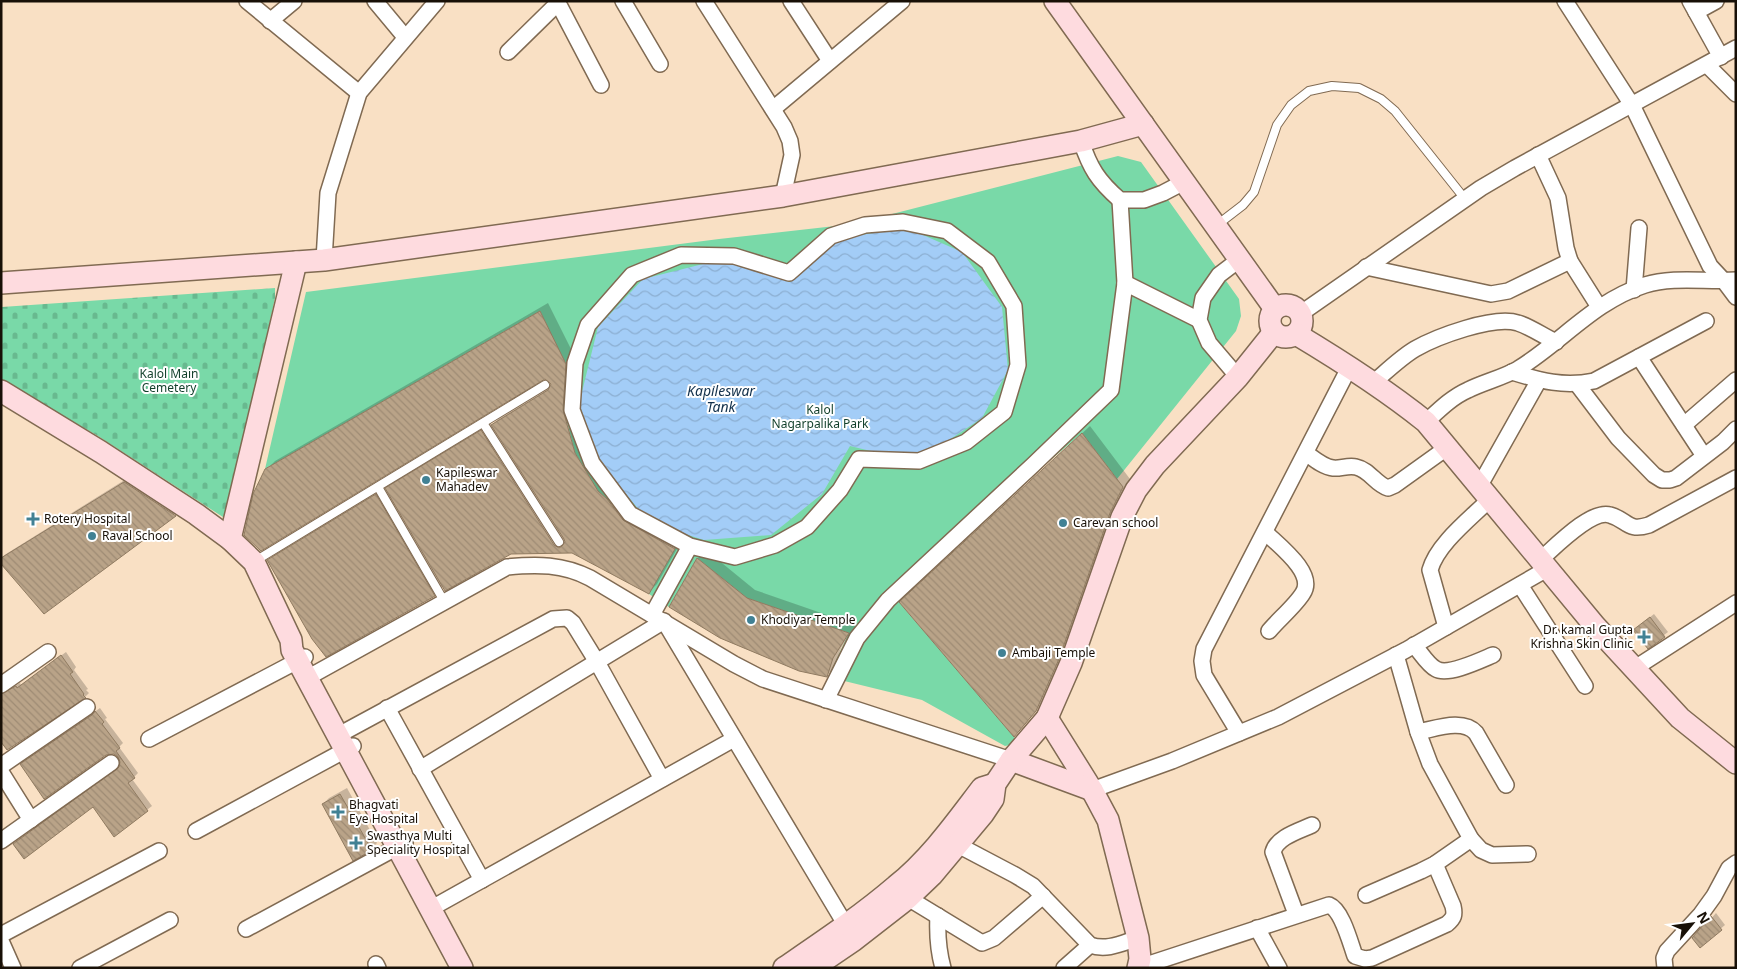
<svg xmlns="http://www.w3.org/2000/svg" width="1737" height="969" viewBox="0 0 1737 969" font-family="'Noto Sans',sans-serif">
<style>
.cemetery{fill:url(#cemetery-stones)}
.park{fill:#79d9a8}
.water{fill:url(#water-waves)}
.shadow{fill:#0003}
.building{fill:url(#building-back-hatch);stroke:#907b61}
.lines{fill:none;stroke-linecap:round;stroke-linejoin:round}
.lane-casing{stroke:#806a52;stroke-width:10}
.street-casing{stroke:#806a52;stroke-width:18}
.secondary-casing{stroke:#806a52;stroke-width:24}
.lane{stroke:#fff;stroke-width:8}
.street{stroke:#fff;stroke-width:15}
.secondary{stroke:#fedbdf;stroke-width:21}
.poi-dot{fill:#418194;stroke:#fff;stroke-width:2}
.labels{text-anchor:middle;stroke-width:4;stroke-linejoin:round;paint-order:stroke}
.park-label{font-size:12px;fill:#103e29;stroke:#fff}
.poi-label{font-size:12px;fill:#181007;stroke:#fff;text-anchor:start}
.water-label{font-size:14px;font-style:italic;fill:#12304b;stroke:#fff}
</style>
<defs>
<pattern id="cemetery-stones" width="16" height="16" patternUnits="userSpaceOnUse" patternTransform="scale(1.25)"><rect width="16" height="16" fill="#79d9a8"/><path d="M2 7V4a2 2 0 0 1 4 0v3zM10 15v-3a2 2 0 0 1 4 0v3z" fill="#68b98f"/></pattern>
<pattern id="water-waves" width="16" height="10" patternUnits="userSpaceOnUse" patternTransform="scale(1.25)"><rect width="16" height="10" fill="#a3cdf7"/><path d="M0 5q4-4 8 0t8 0" fill="none" stroke="#8cafd2"/></pattern>
<pattern id="building-back-hatch" width="6" height="6" patternUnits="userSpaceOnUse" patternTransform="scale(1.25)"><rect width="6" height="6" fill="#b9a388"/><path d="M-1 5l2 2M0 0l6 6M5-1l2 2" fill="none" stroke="#9e8b74"/></pattern>
</defs>
<rect width="100%" height="100%" fill="#f9e0c4"/>
<path class="cemetery" d="M 275,288 L 275,298 L 226,519 L 98,436 L 1,380 L 2,307 Z"/>
<path class="park" d="M 1118,156 L 1141,162 L 1239,299 L 1241,316 L 1236,331 L 1117,479 L 1082,433 L 997,506 L 899,602 L 1019,743 L 1005,746 L 922,700 L 828,677 L 849,633 L 747,598 L 697,558 L 669,607 L 649,594 L 678,543 L 630,520 L 598,491 L 575,453 L 563,406 L 568,370 L 540,311 L 265,469 L 306,292 L 719,239 L 853,224 Z"/>
<path class="water" d="M 907,228 L 962,252 L 1002,307 L 1008,370 L 982,418 L 931,452 L 879,453 L 850,446 L 822,494 L 771,535 L 704,540 L 650,523 L 600,463 L 579,404 L 598,327 L 643,279 L 723,259 L 790,282 L 840,238 Z"/>
<g class="shadow">
<path d="M 548,303 L 574,355 L 583,444 L 631,512 L 682,540 L 657,584 L 649,592 L 573,552 L 510,552 L 443,586 L 434,595 L 269,560 L 277,552 L 385,487 L 386,490 L 395,480 L 490,423 L 492,425 L 501,416 L 552,384 L 546,378 L 266,470 L 275,461 Z"/>
<path d="M 1090,426 L 1130,479 L 1118,504 L 1066,650 L 1044,702 L 1022,728 L 909,595 Z"/>
<path d="M 131,476 L 181,509 L 44,612 L 1,558 L 6,554 Z"/>
<path d="M 706,550 L 755,590 L 856,625 L 841,648 L 835,667 L 826,676 L 671,606 L 698,558 Z"/>
<path d="M 1654,614 L 1668,632 L 1648,647 L 1639,626 Z"/>
<path d="M 66,652 L 76,667 L 74,670 L 88,689 L 86,690 L 89,693 L 85,697 L 1,739 L 1,694 L 20,683 L 21,685 Z"/>
<path d="M 100,708 L 107,718 L 105,719 L 123,743 L 119,747 L 138,773 L 132,779 L 152,806 L 114,835 L 122,761 L 116,753 L 26,760 Z"/>
<path d="M 347,788 L 377,843 L 371,849 L 323,804 L 329,798 Z"/>
<path d="M 1716,913 L 1725,925 L 1700,946 L 1694,938 Z"/>
</g>
<g class="building">
<path d="M 540,311 L 566,364 L 563,410 L 575,453 L 598,491 L 607,499 L 623,520 L 675,549 L 649,594 L 572,553 L 511,554 L 445,591 L 385,488 L 481,430 L 554,545 L 559,548 L 562,546 L 565,542 L 564,539 L 491,425 L 548,390 L 551,384 L 545,379 L 261,551 L 244,535 L 253,494 L 265,469 Z"/>
<path d="M 1082,433 L 1123,487 L 1110,513 L 1059,659 L 1036,711 L 1014,737 L 899,602 Z"/>
<path d="M 124,482 L 176,516 L 44,614 L 1,564 L 1,558 Z"/>
<path d="M 376,494 L 435,596 L 326,657 L 312,639 L 267,560 Z"/>
<path d="M 697,558 L 747,598 L 849,633 L 833,658 L 827,677 L 799,671 L 720,638 L 669,607 Z"/>
<path d="M 1650,617 L 1665,637 L 1648,649 L 1633,630 Z"/>
<path d="M 61,655 L 73,672 L 70,674 L 84,694 L 83,695 L 86,698 L 7,750 L 1,742 L 1,694 L 16,686 L 17,688 Z"/>
<path d="M 95,711 L 104,722 L 102,724 L 120,748 L 116,751 L 135,778 L 128,783 L 148,811 L 114,837 L 93,807 L 24,859 L 13,844 L 119,767 L 120,762 L 118,757 L 114,754 L 106,755 L 44,799 L 20,764 L 92,715 Z"/>
<path d="M 340,794 L 372,850 L 353,861 L 322,804 Z"/>
<path d="M 1711,916 L 1722,930 L 1700,948 L 1692,938 Z"/>
</g>
<g class="lines">
<g class="lane-casing">
<g id="lane">
<path d="M 1217,225 L 1243,205 L 1254,192 L 1277,125 L 1291,105 L 1309,91 L 1332,86 L 1359,88 L 1381,99 L 1395,111 L 1465,199"/>
<path d="M 483,423 L 559,542"/>
<path d="M 378,487 L 444,601"/>
<path d="M 255,561 L 545,385"/>
</g>
</g>
<g class="street-casing">
<g id="street">
<path d="M 247,1 L 359,93"/>
<path d="M 375,1 L 405,37"/>
<path d="M 557,1 L 601,85"/>
<path d="M 623,1 L 660,64"/>
<path d="M 704,1 L 784,127 L 790,141 L 792,155 L 783,196"/>
<path d="M 791,1 L 830,61"/>
<path d="M 1565,1 L 1632,105 L 1710,266 L 1724,281 L 1736,297"/>
<path d="M 1690,1 L 1721,57"/>
<path d="M 1696,12 L 1716,1"/>
<path d="M 270,21 L 294,1"/>
<path d="M 508,52 L 558,3"/>
<path d="M 1707,65 L 1736,94"/>
<path d="M 773,109 L 902,1"/>
<path d="M 1081,141 C 1090,168 1098,181 1120,200 L 1144,200 L 1163,193 L 1184,182"/>
<path d="M 1538,155 L 1558,198 L 1566,248 L 1570,261 L 1599,307"/>
<path d="M 324,260 L 328,193 L 359,93 L 437,1"/>
<path d="M 1366,267 L 1491,294 L 1508,291 L 1570,261"/>
<path d="M 1125,283 L 1199,320"/>
<path d="M 1634,290 L 1639,228"/>
<path d="M 1300,314 L 1481,188 L 1515,168 L 1736,48"/>
<path d="M 1639,357 L 1704,456"/>
<path d="M 1512,372 C 1541,381 1564,387 1594,381 L 1706,321"/>
<path d="M 1238,377 L 1209,343 L 1199,320 L 1203,298 L 1219,275 L 1240,259"/>
<path d="M 1373,383 C 1387,371 1400,358 1415,349 C 1436,337 1494,315 1518,323 C 1531,327 1543,336 1556,342"/>
<path d="M 1577,384 L 1618,438 L 1654,475 L 1662,480 L 1670,480 L 1676,478 L 1723,442 L 1736,429"/>
<path d="M 1426,422 C 1439,410 1452,397 1468,390 C 1484,382 1502,378 1518,369 C 1562,342 1594,301 1645,285 C 1674,276 1705,282 1736,280"/>
<path d="M 1684,425 L 1736,380"/>
<path d="M 1306,453 C 1313,458 1323,467 1333,468 C 1340,469 1348,465 1356,467 C 1370,470 1375,484 1388,488 L 1395,485 L 1448,447"/>
<path d="M 1480,485 L 1539,380"/>
<path d="M 1265,532 C 1278,545 1316,573 1303,593 C 1296,605 1278,620 1269,631"/>
<path d="M 1540,560 C 1554,548 1591,509 1610,515 C 1628,520 1627,532 1649,525 L 1736,478"/>
<path d="M 1520,585 L 1585,686"/>
<path d="M 652,615 L 690,546 L 735,557 L 775,545 L 807,527 L 840,490 L 859,459 L 919,461 L 966,442 L 1004,412 L 1018,365 L 1014,306 L 988,262 L 947,231 L 903,222 L 865,225 L 831,236 L 789,273 L 734,256 L 681,255 L 632,275 L 588,325 L 575,363 L 572,410 L 592,463 L 630,514 L 690,546"/>
<path d="M 1446,627 L 1430,570 C 1437,544 1471,518 1490,499"/>
<path d="M 1414,645 C 1421,653 1428,665 1436,669 C 1448,676 1481,660 1493,655"/>
<path d="M 1396,655 L 1418,732 L 1430,764 L 1471,839 L 1481,850 L 1492,855 L 1528,854"/>
<path d="M 1635,668 L 1736,603"/>
<path d="M 316,673 L 507,567 C 537,564 563,564 590,578 L 734,664 L 763,679 L 1011,760"/>
<path d="M 1,685 L 48,652"/>
<path d="M 826,700 L 857,638 L 888,600 L 1033,465 L 1111,390 L 1125,283 L 1120,200"/>
<path d="M 387,708 L 482,880"/>
<path d="M 346,731 L 553,619 L 567,618 L 573,623 L 597,662 L 662,779"/>
<path d="M 1418,732 C 1435,729 1463,718 1476,733 L 1506,785"/>
<path d="M 1239,733 L 1204,675 L 1202,661 L 1204,649 L 1350,366"/>
<path d="M 149,739 L 305,657"/>
<path d="M 1,766 L 87,707"/>
<path d="M 420,769 L 664,621 L 851,934"/>
<path d="M 1,772 L 31,820"/>
<path d="M 1092,790 L 1172,761 L 1278,717 L 1406,650 L 1547,569"/>
<path d="M 196,831 L 353,746"/>
<path d="M 1,841 L 111,763"/>
<path d="M 958,845 L 1015,875 L 1033,886 L 1090,945 C 1107,951 1122,943 1138,938"/>
<path d="M 1366,895 L 1421,871 L 1435,864 L 1471,839"/>
<path d="M 908,898 L 982,943 L 994,938 L 1043,896"/>
<path d="M 439,904 L 734,739"/>
<path d="M 1296,914 L 1273,852 C 1277,837 1299,831 1312,825"/>
<path d="M 938,916 C 937,935 938,950 943,968"/>
<path d="M 1257,928 L 1279,968"/>
<path d="M 246,929 L 405,843"/>
<path d="M 1,935 L 159,851"/>
<path d="M 1,941 L 13,968"/>
<path d="M 376,964 L 378,968"/>
<path d="M 1146,965 L 1329,905 C 1342,910 1350,942 1355,956 L 1365,959 L 1372,958 L 1447,924 C 1454,918 1455,915 1453,906 L 1435,864"/>
<path d="M 80,968 L 170,920"/>
<path d="M 1064,968 L 1090,945"/>
<path d="M 1665,968 L 1664,958 L 1667,951 L 1701,914 L 1714,896 L 1729,868 L 1736,863"/>
</g>
</g>
<g class="secondary-casing">
<g id="secondary">
<path d="M 1055,1 L 1275,309"/>
<path d="M 1,283 L 324,260 L 783,196 L 1081,141 L 1143,124"/>
<circle cx="1286" cy="321" r="16"/>
<path d="M 1296,334 C 1341,361 1385,389 1426,422 L 1595,626 L 1680,718 L 1736,763"/>
<path d="M 1,391 L 101,452 L 196,514 L 230,539 L 254,562 L 291,640 L 292,650 L 462,968"/>
<path d="M 230,539 L 296,262"/>
<path d="M 1047,718 L 1092,790 L 1108,820 L 1138,938 L 1140,959 L 1138,968"/>
<path d="M 1011,760 L 1092,790"/>
<path d="M 784,968 C 822,942 861,916 896,886 C 930,859 956,822 982,788 L 995,784"/>
<path d="M 813,968 L 854,940 L 908,898 L 932,875 L 983,814 L 993,799 L 995,784 L 1011,760 L 1047,718 L 1071,663 L 1122,517 L 1136,490 L 1155,465 L 1238,377 L 1274,332"/>
</g>
</g>
<use href="#lane" class="lane"/>
<use href="#street" class="street"/>
<use href="#secondary" class="secondary"/>
</g>
<g class="poi-dot">
<circle cx="426" cy="480" r="5"/>
<path d="M30.5 511.5h5v5h5v5h-5v5h-5v-5h-5v-5h5z"/>
<circle cx="1063" cy="523" r="5"/>
<circle cx="92" cy="536" r="5"/>
<circle cx="751" cy="620" r="5"/>
<path d="M1641.5 629.5h5v5h5v5h-5v5h-5v-5h-5v-5h5z"/>
<circle cx="1002" cy="653" r="5"/>
<path d="M335.5 804.5h5v5h5v5h-5v5h-5v-5h-5v-5h5z"/>
<path d="M353.5 835.5h5v5h5v5h-5v5h-5v-5h-5v-5h5z"/>
</g>
<g class="labels">
<g class="park-label">
<text x="169" y="378">Kalol Main<tspan x="169" dy="14">Cemetery</tspan></text>
<text x="820" y="414">Kalol<tspan x="820" dy="14">Nagarpalika Park</tspan></text>
</g>
<g class="poi-label">
<text x="436" y="477">Kapileswar<tspan x="436" dy="14">Mahadev</tspan></text>
<text x="44" y="523">Rotery Hospital</text>
<text x="1073" y="527">Carevan school</text>
<text x="102" y="540">Raval School</text>
<text x="761" y="624">Khodiyar Temple</text>
<text x="1633" y="634" text-anchor="end">Dr. kamal Gupta<tspan x="1633" dy="14">Krishna Skin Clinic</tspan></text>
<text x="1012" y="657">Ambaji Temple</text>
<text x="349" y="809">Bhagvati<tspan x="349" dy="14">Eye Hospital</tspan></text>
<text x="367" y="840">Swasthya Multi<tspan x="367" dy="14">Speciality Hospital</tspan></text>
</g>
<g class="water-label">
<text x="721" y="396">Kapileswar<tspan x="721" dy="16">Tank</tspan></text>
</g>
</g>
<rect width="1737" height="969" fill="none" stroke="#181007" stroke-width="5"/>
<g transform="translate(1692 924) rotate(61)" stroke="#ffffff" stroke-width="4" paint-order="stroke">
<path d="M0-4L9 19L0 12L-9 19Z" fill="#181007"/>
<text y="-8" font-size="14" font-weight="bold" text-anchor="middle" fill="#181007">N</text>
</g>
</svg>
